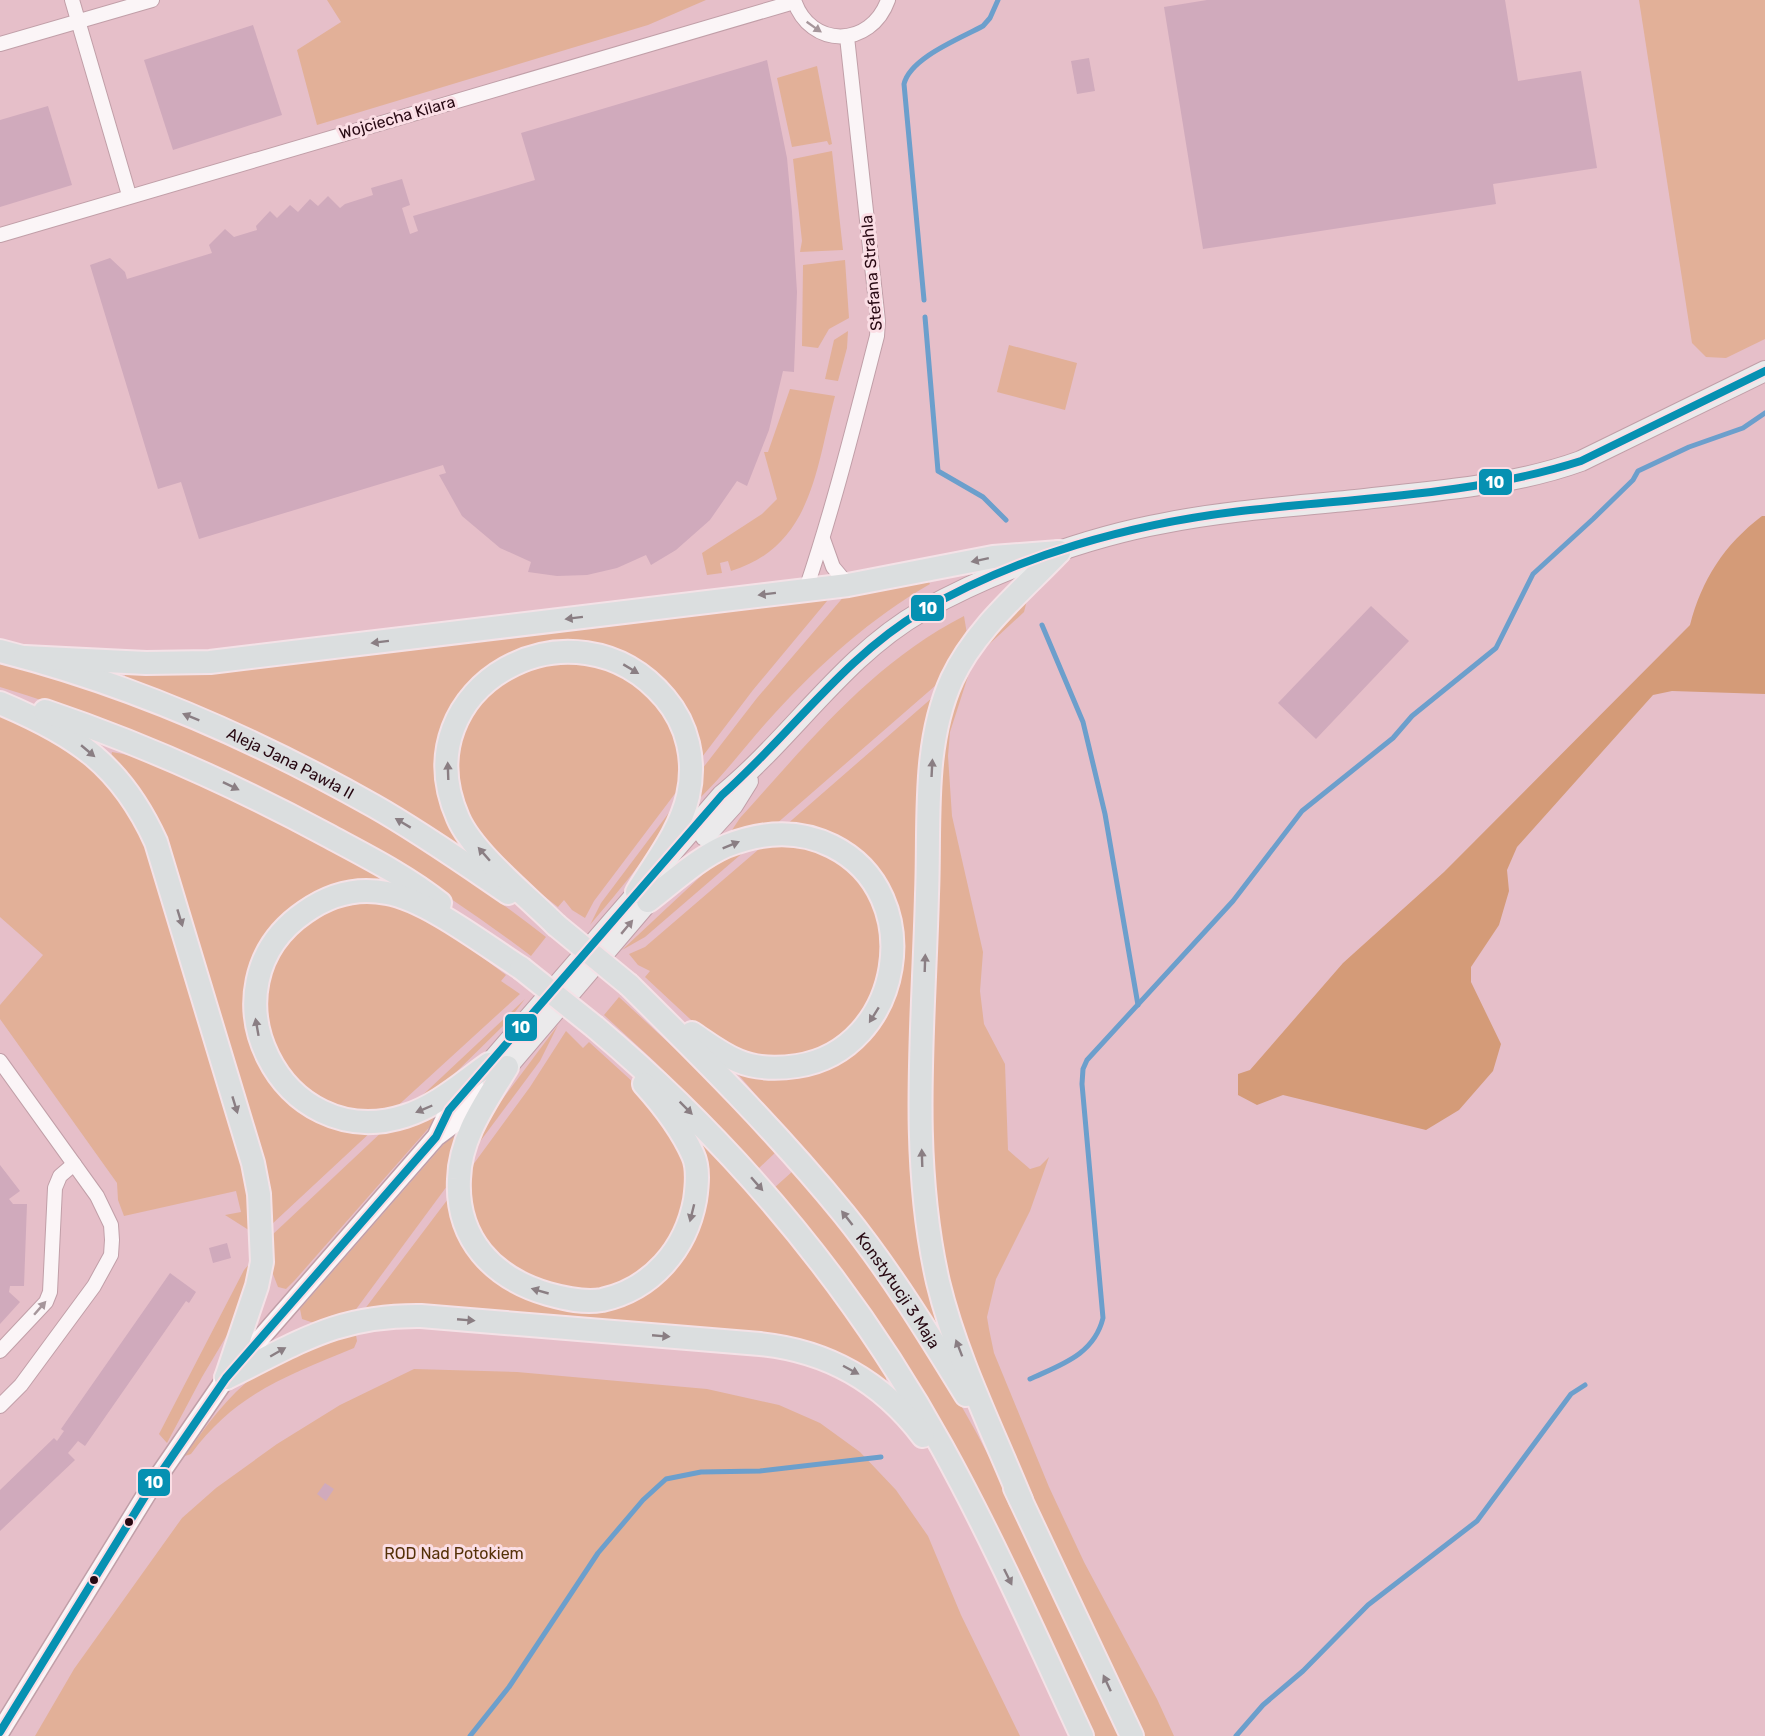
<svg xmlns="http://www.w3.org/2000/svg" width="1765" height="1736" viewBox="0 0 1765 1736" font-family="Rubik,sans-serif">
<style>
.green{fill:#e2b098}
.forest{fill:#d49b78}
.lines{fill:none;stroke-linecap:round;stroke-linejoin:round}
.stream{stroke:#6c9fcc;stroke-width:5}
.building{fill:#d0aabc}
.minor-casing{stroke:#c19fa8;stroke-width:16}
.tertiary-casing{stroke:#c19fa8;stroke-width:21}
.secondary-casing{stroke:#c19fa8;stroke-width:22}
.primary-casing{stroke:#f4e2e7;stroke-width:26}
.minor{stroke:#fbf5f7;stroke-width:14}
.tertiary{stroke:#fbf5f7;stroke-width:18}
.secondary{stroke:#ebeaeb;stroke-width:20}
.primary{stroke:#dbdedf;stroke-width:22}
.primary-bridge-casing{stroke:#f4e2e7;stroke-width:26;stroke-linecap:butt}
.primary-bridge{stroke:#dbdedf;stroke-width:22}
.bus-1-casing{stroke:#fbdee5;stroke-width:12}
.bus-1{stroke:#0691b2;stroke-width:8}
.oneway{fill:#a6969b}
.oneway2{fill:#8a7e83}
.oneway3{fill:#938489}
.bus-dot{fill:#270812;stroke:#fbdee5;stroke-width:2}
.labels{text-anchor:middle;stroke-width:6;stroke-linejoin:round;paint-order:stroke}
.street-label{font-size:16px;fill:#270812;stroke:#fbdee5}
.park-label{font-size:16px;fill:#553108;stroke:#fbdee5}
.line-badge{stroke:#fbdee5;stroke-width:2}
.badge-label{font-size:16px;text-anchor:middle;font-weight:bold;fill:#fff}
</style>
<rect width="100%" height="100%" fill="#e6bfc9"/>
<g class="green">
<path d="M 327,0 L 706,0 L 648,25 L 317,125 L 297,50 L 341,22 Z"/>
<path d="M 1639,0 L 1765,0 L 1765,339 L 1726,358 L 1706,357 L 1692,343 Z"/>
<path d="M 817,66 L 832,144 L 829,145 L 827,141 L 792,147 L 777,78 Z"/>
<path d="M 832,151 L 843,250 L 800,252 L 802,241 L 793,159 Z"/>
<path d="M 845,260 L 849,318 L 829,329 L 818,348 L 802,346 L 803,265 Z"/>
<path d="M 848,331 L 847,348 L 838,381 L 825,379 L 834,340 Z"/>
<path d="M 1009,345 L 1077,363 L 1065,410 L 997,392 Z"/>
<path d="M 790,389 L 835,396 C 816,467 813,546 731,571 L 728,561 L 720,563 L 722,573 L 707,575 L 702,553 L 762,514 L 777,499 L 764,452 L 768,452 Z"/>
<path d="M 928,580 L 930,584 C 871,618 821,663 775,713 C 749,741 726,773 698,800 L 699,773 L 757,698 L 846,594 Z"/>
<path d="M 832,595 L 753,690 L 699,761 L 631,658 L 598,645 L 555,643 L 518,652 L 507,657 L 454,707 L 461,846 L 337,773 L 264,736 L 124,677 L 126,674 L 193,672 Z"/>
<path d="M 1027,600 L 1024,612 L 984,649 L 970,670 L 950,732 L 948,756 L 952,816 L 983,952 L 980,991 L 984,1024 L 1005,1064 L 1008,1150 L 1030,1169 L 1040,1166 L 1049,1157 L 1030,1211 L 996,1279 L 987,1317 L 989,1329 L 994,1353 L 1049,1487 L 1084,1562 L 1157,1699 L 1174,1736 L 1142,1736 L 1029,1496 L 973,1364 L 947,1282 L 933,1203 L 929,1091 L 939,779 C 942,746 949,699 966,670 C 981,644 1005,619 1027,600 Z"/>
<path d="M 964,616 L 967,634 L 943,679 L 775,825 L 730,833 L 740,818 C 808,743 872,663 964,616 Z"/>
<path d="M 0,661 C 71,683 142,706 211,736 C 331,787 443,857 546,937 L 531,956 C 370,833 193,746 0,687 Z"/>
<path d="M 547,661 L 604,665 L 642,686 L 676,731 L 683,783 L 594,901 L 585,918 L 572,910 L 564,900 L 558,907 L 500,862 L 477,836 L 456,784 L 463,726 L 493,686 Z"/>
<path d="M 933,697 L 913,1091 L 939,1327 L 827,1177 L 737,1073 L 863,1042 L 893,901 L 785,826 Z"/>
<path d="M 0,713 L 43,729 L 100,770 L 149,846 L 244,1165 L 255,1234 L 225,1215 L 241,1212 L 236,1191 L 124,1216 L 118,1200 L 117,1183 L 0,1019 L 0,1005 L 43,955 L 0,917 Z"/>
<path d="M 112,752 C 173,762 252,808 307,837 C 331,849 359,860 379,878 L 379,880 L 292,910 L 268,937 L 264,1069 L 373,1130 L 271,1225 L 267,1193 L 119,766 L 111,757 Z"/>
<path d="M 680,798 C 672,829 613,898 590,925 L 601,903 Z"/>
<path d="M 779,842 L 821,850 L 851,870 L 873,899 L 885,947 L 873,1000 L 840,1039 L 795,1058 L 749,1056 L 704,1032 L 645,977 L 650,971 L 638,965 L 629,954 L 645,947 L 766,843 Z"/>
<path d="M 746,850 L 645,937 L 622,950 L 715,863 L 730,853 Z"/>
<path d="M 343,902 L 398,902 L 458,939 L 506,975 L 501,981 L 520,994 L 392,1111 L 373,1113 L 333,1107 L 285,1071 L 263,1015 L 272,962 L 296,929 Z"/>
<path d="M 619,997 L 724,1094 L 777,1151 L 758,1169 L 655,1062 L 604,1015 Z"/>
<path d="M 525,999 L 508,1021 L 439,1089 L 412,1105 Z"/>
<path d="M 558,1025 L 540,1061 L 470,1155 L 483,1125 Z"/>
<path d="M 566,1031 L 583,1048 L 589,1042 L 634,1083 L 686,1157 L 686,1204 L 663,1254 L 631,1279 L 597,1292 L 559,1288 L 500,1262 L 474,1224 L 467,1173 L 530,1087 Z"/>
<path d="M 436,1114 L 434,1122 L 295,1280 L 286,1289 L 278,1287 L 271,1269 L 271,1236 L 385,1129 Z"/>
<path d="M 451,1136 L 457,1137 L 450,1182 L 354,1312 L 314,1323 L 302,1319 L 300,1309 Z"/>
<path d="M 704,1145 L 774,1220 L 830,1291 L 886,1376 L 886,1383 L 856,1363 L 364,1310 L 451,1195 L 461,1232 L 571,1308 L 667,1274 L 701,1146 Z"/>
<path d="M 794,1170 C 862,1252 925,1338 976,1432 C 1029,1531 1074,1634 1122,1736 L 1092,1736 L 821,1245 L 774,1188 Z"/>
<path d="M 252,1261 L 239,1315 L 202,1377 L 167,1443 L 159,1434 L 244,1270 Z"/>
<path d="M 355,1329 L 357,1341 L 354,1348 C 287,1376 236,1393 191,1454 L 185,1456 C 209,1421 240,1380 278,1360 C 302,1347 330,1339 355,1329 Z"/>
<path d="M 414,1369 L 517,1372 L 707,1389 L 779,1405 L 820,1423 L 860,1452 L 896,1490 L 928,1536 L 961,1615 L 1020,1736 L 35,1736 L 74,1669 L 182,1518 L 216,1488 L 277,1444 L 340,1405 Z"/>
</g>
<path class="forest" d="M 1762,516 L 1765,516 L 1765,694 L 1672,691 L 1653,695 L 1517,847 L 1507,870 L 1509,891 L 1499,925 L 1471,967 L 1471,982 L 1501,1044 L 1493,1071 L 1459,1110 L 1426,1130 L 1283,1095 L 1257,1105 L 1238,1095 L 1238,1074 L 1250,1070 L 1343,963 L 1444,872 L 1690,625 C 1702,579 1724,545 1762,516 Z"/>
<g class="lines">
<g class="stream">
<path d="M 924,300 L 904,84 C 910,58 959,39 983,26 L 990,18 L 998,0"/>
<path d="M 925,317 L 938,471 L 983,497 L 1006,520"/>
<path d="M 1042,625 L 1083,722 L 1105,814 L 1138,1005"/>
<path d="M 1030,1379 C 1060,1365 1094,1355 1103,1318 L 1082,1084 L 1083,1069 L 1087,1060 L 1233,901 L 1302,811 L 1393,738 L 1412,716 L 1496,648 L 1533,574 L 1593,519 L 1633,480 L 1638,471 L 1689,447 L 1743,428 L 1765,413"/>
<path d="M 470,1736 L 509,1687 L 598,1553 L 643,1500 L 666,1479 L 701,1472 L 760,1471 L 881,1457"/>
<path d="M 1236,1736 L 1263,1705 L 1303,1671 L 1368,1605 L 1477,1521 L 1571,1394 L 1585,1385"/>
</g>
</g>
<g class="building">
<path d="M 1207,0 L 1505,0 L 1518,81 L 1581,71 L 1597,168 L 1493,184 L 1496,204 L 1203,249 L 1164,7 Z"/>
<path d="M 253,25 L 282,115 L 173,150 L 144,60 Z"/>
<path d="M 1089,58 L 1095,91 L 1077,94 L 1071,61 Z"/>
<path d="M 767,60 L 787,158 L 792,212 L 797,292 L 794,372 L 783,371 L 769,430 L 747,486 L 737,481 L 710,520 L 676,550 L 651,565 L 646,555 L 617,568 L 587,575 L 557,576 L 528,572 L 531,562 L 500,548 L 462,516 L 439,475 L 446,473 L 443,465 L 199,539 L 181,482 L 158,489 L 90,265 L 110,258 L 125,272 L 127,279 L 212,253 L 209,245 L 225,229 L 234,237 L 257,230 L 256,226 L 270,211 L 277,218 L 290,205 L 298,212 L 310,199 L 318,206 L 328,196 L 340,208 L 345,204 L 373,195 L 371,188 L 402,179 L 410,205 L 402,208 L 410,234 L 418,231 L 413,216 L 535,180 L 521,133 Z"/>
<path d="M 48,106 L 72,185 L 0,207 L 0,120 Z"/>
<path d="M 1371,606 L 1409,641 L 1316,739 L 1278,703 Z"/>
<path d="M 0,1165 L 20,1191 L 9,1199 L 13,1204 L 27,1204 L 24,1286 L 10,1286 L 9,1292 L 20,1302 L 0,1324 Z"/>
<path d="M 227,1243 L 231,1258 L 213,1263 L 209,1248 Z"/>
<path d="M 170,1273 L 196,1292 L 189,1303 L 186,1301 L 85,1446 L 78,1441 L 68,1453 L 75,1460 L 0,1531 L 0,1490 L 54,1438 L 57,1441 L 64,1431 L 61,1429 Z"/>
<path d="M 325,1483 L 334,1489 L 326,1501 L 317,1494 Z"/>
</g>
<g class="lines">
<g class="minor-casing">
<g id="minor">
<path d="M 72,0 L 129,195"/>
<path d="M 794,0 C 810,49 871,48 888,0"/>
<path d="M 0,44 L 152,0"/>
<path d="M 0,235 L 794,2"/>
<path d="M 823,539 L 833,567 L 848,585"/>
<path d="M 806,589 C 834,506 855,421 877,336 L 878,321 L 847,37"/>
<path d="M 0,1061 L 97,1196 L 111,1225 L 112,1240 L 111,1255 L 94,1286 L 21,1385 L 0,1406"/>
<path d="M 0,1351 L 46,1302 L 50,1292 L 55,1188 L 60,1176 L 74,1164"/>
</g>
</g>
<g class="tertiary-casing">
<g id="tertiary">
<path d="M 438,1133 L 449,1110 L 474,1082"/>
<path d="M 0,1732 L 149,1490 L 226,1378 L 436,1137 L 460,1119 L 484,1093"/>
</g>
</g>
<g class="secondary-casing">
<g id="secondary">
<path d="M 705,836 L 733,805 L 748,781"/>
<path d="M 489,1064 L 722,795 C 792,738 842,657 922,611 C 991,572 1087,537 1165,523 C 1230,510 1299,506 1365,499 C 1438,490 1512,486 1581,461 L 1765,371"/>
<path d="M 507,1067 L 658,890"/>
</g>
</g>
<g class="primary-casing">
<g id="primary">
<path id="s1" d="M 0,651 C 130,684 257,740 374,806 C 420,832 464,863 508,893"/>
<path d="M 25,657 L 146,663 L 210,662 L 848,585 L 993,557 L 1059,552"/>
<path d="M 0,703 C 76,735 121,765 156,842 L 253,1163 L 259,1194 L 262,1262 L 257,1286 L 226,1378"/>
<path d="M 45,711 C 143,744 236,786 327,835 C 366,856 406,876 440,903"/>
<path d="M 648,901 C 673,882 697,859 726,846 C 761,832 798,829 832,846 C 929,894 903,1050 797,1066 C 777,1069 757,1069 738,1061 C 721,1054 707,1043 692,1033"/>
<path d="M 556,925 C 528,897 473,853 458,818 C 400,686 575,591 665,698 C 688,725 696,761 688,796 C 680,831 656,861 637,892"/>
<path id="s2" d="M 629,985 C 704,1059 778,1133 844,1214 C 890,1271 928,1333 966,1395"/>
<path d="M 595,1027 C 735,1145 853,1286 942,1447 C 994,1541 1037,1639 1082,1736"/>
<path d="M 489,1064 C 462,1083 437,1106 405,1116 C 281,1156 197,986 305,912 C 329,895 357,887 387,893 C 427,900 485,945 521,968"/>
<path d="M 507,1067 C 486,1102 460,1137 459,1179 C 456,1239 493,1278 548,1294 C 566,1299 584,1303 602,1300 C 652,1289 686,1249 695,1200 C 697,1186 699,1168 693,1155 C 682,1130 662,1104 644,1084"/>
<path d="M 226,1378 C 299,1343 336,1315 421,1316 L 760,1344 C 828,1351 881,1381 923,1436"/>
<path d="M 1015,1488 L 1132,1736"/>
<path d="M 1021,1500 C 992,1429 956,1357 938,1282 C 909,1155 924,1023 927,894 C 930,823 922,745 952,679 C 975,629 1022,591 1059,552"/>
</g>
</g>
<use href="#minor" class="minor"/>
<use href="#tertiary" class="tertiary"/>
<use href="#secondary" class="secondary"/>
<use href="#primary" class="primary"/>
<g class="primary-bridge-casing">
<g id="primary-bridge">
<path d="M 556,925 L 629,985"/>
<path d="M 521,968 L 595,1027"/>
</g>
</g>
<use href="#primary-bridge" class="primary-bridge"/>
<g class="bus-1-casing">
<path id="bus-1" d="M 0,1732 L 149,1490 L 226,1378 L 436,1137 L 449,1110 L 722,795 C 790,735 844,657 922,611 C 1018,555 1131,524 1241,511 C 1354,498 1471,496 1581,461 L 1765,371"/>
</g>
<use href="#bus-1" class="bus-1"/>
</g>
<defs><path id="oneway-solid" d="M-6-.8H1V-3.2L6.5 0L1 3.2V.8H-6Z" transform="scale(1.5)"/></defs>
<g class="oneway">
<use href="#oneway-solid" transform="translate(814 27) rotate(35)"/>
<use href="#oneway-solid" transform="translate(40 1308) rotate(-49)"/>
</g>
<g class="oneway2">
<use href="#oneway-solid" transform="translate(980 560) rotate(168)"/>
<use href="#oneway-solid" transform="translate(767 594) rotate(173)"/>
<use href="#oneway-solid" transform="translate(574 618) rotate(173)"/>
<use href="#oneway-solid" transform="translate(380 642) rotate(173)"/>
<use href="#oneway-solid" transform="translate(631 669) rotate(31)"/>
<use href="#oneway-solid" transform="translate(191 717) rotate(-158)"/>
<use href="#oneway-solid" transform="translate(88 751) rotate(40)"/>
<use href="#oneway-solid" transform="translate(932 768) rotate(-87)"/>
<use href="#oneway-solid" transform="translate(448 771) rotate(-92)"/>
<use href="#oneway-solid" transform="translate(231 786) rotate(26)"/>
<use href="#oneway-solid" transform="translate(403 823) rotate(-149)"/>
<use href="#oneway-solid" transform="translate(731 845) rotate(-22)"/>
<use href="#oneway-solid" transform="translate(484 854) rotate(-131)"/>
<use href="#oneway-solid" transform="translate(180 918) rotate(73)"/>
<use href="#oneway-solid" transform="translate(925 963) rotate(-88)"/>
<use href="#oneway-solid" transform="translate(874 1015) rotate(122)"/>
<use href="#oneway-solid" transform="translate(257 1027) rotate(-100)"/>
<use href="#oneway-solid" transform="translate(235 1105) rotate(73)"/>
<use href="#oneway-solid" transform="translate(686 1108) rotate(45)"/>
<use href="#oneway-solid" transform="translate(424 1109) rotate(157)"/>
<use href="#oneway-solid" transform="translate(922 1158) rotate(-92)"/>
<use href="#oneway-solid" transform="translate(757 1184) rotate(49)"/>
<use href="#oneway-solid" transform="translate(692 1213) rotate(104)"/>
<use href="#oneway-solid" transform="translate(847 1218) rotate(-128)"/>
<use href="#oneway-solid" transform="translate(540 1291) rotate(-164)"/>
<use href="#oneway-solid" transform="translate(466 1320) rotate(5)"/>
<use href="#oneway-solid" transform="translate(661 1336) rotate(5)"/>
<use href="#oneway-solid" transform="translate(959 1348) rotate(-111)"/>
<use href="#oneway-solid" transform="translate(278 1352) rotate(-30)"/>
<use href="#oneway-solid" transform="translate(851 1370) rotate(28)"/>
<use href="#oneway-solid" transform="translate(1008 1577) rotate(64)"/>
<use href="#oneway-solid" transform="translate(1107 1683) rotate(-115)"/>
</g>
<use class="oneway3" href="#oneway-solid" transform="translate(627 927) rotate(-50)"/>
<g class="bus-dot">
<circle cx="129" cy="1522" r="5"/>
<circle cx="94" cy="1580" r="5"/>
</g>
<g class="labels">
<g class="street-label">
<text transform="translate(397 117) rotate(-16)" y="6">Wojciecha Kilara</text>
<text transform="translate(871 273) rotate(-95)" y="6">Stefana Strahla</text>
<text dy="6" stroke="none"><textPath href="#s1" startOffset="312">Aleja Jana Pawła II</textPath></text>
<text dy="6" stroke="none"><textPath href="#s2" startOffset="408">Konstytucji 3 Maja</textPath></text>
</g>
<g class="park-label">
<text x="454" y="1559">ROD Nad Potokiem</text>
</g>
</g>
<g class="line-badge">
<rect x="1478" y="468" width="35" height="28" rx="6" fill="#0691b2"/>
<rect x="910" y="594" width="35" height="28" rx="6" fill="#0691b2"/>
<rect x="504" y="1013" width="34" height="29" rx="6" fill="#0691b2"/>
<rect x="137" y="1468" width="34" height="29" rx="6" fill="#0691b2"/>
</g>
<g class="badge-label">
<text x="1495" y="488">10</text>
<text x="928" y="614">10</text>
<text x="521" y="1033">10</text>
<text x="154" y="1488">10</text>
</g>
</svg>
